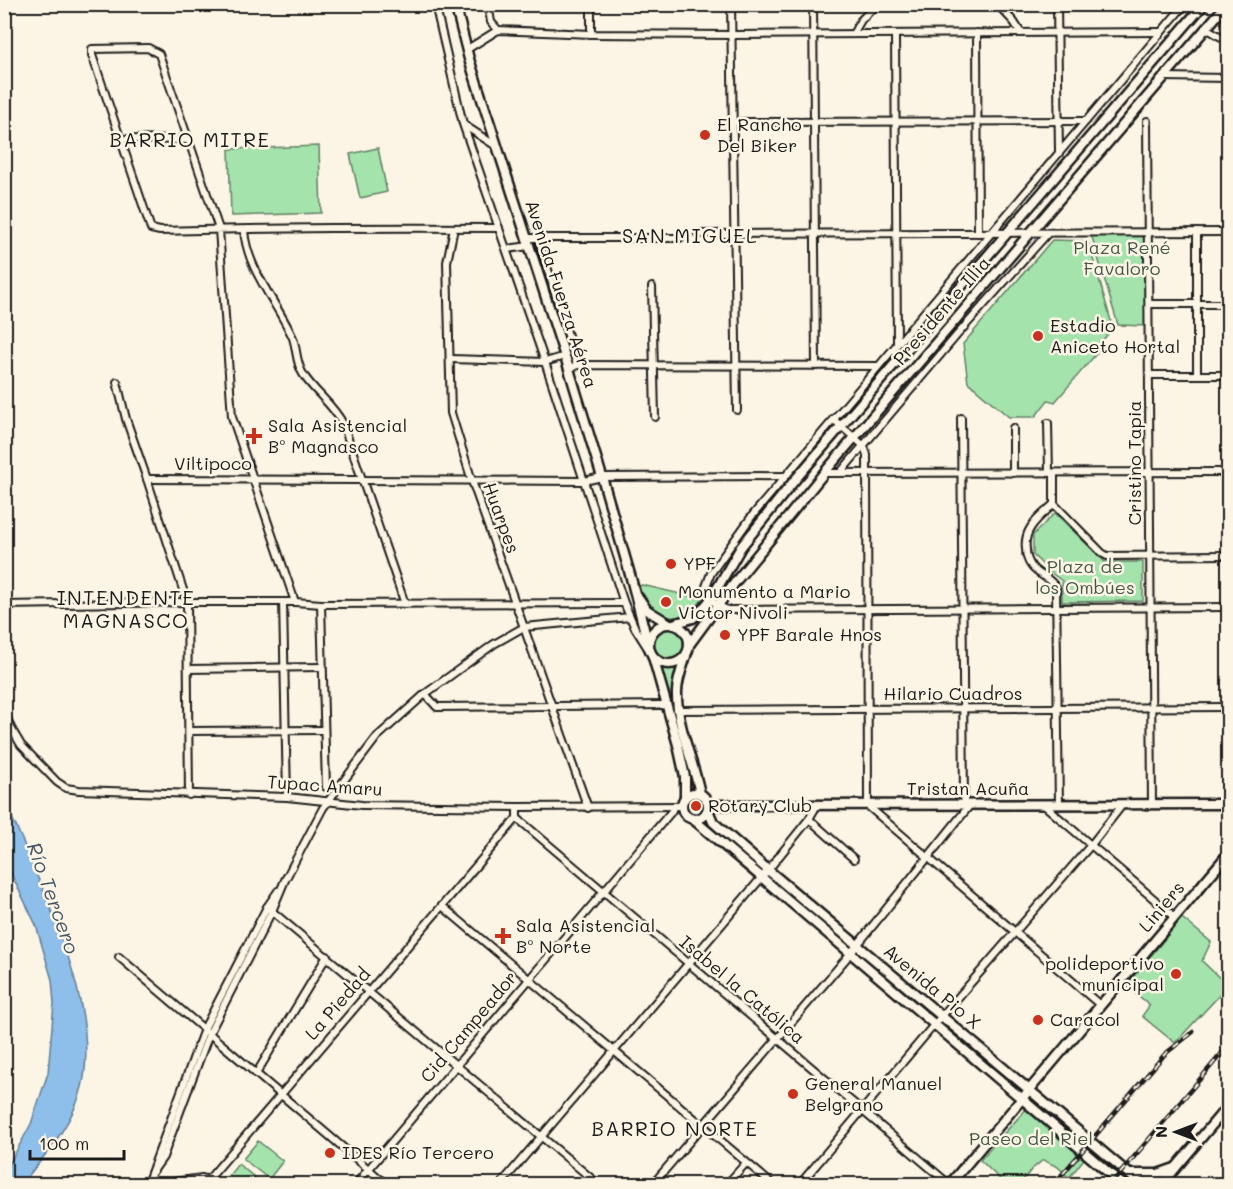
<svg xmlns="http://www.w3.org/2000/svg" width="1233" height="1189" viewBox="0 0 1233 1189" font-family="Mali,sans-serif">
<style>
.green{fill:#a4e4ac;stroke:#608064;stroke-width:1.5}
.water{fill:#8ebfea;stroke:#607e98;stroke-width:1.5}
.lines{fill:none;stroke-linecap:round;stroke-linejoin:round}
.street-casing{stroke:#1c1c1c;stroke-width:10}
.secondary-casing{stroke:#1c1c1c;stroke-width:13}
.street{stroke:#fcf5e5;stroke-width:6}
.secondary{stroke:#fcf5e5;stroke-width:8}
.rail-casing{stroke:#1c1c1c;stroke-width:4.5}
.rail{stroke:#fcf5e5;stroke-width:2;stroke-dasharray:7;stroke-linecap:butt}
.poi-dot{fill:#c8321e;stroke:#fcf5e5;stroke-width:2}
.labels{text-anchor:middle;stroke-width:5;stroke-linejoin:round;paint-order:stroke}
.poi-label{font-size:18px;fill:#1c1c1c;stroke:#fcf5e5;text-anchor:start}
.park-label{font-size:18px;fill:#455847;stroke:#fcf5e5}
.street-label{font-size:18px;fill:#1c1c1c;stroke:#fcf5e5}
.neighbourhood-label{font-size:20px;letter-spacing:1.5px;fill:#1c1c1c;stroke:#fcf5e5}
.water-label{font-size:20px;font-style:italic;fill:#445564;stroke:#fcf5e5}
</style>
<rect width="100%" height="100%" fill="#fcf5e5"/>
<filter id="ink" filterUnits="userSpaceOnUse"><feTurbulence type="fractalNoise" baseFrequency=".0167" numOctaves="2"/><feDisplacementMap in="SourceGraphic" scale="12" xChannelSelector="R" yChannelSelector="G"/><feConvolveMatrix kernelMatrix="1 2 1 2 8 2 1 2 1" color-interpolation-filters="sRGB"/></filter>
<g filter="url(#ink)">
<g class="green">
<path d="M 319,146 L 321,213 L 231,216 L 229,149 Z"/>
<path d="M 378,148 L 387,192 L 360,198 L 350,154 Z"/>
<path d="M 1091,234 L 1146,234 L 1146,326 L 1118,325 Z"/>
<path d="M 1052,240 L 1088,241 L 1113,328 L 1095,349 L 1097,353 L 1055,402 L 1048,400 L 1035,417 L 1009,417 L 968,382 L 963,344 Z"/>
<path d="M 1055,513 L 1105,562 L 1143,562 L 1143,601 L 1062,602 L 1062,581 L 1050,572 L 1033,555 L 1033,535 Z"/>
<path d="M 642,585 L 702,599 L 702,602 C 680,629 645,618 639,586 Z"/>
<circle cx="668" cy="644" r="16"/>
<path d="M 660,668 L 677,668 L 673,690 L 674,714 Z"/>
<path d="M 1182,918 L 1211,942 L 1202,961 L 1228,986 L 1175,1043 L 1142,1016 L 1150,1005 L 1126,986 Z"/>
<path d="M 1029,1106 L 1087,1155 L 1069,1178 L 1058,1167 L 1043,1160 L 1031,1170 L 1020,1184 L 1005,1184 L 980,1160 Z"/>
<path d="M 258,1141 L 283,1161 L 269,1179 L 243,1159 Z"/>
<path d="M 238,1164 L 263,1184 L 264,1184 L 227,1184 L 224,1182 Z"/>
</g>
<path class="water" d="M 5,804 C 17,826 26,848 35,871 C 61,931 98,1022 82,1087 C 73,1124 45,1155 22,1184 L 5,1184 L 5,1172 L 31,1124 L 48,1073 L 54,1003 L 52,980 L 36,925 L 5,861 Z"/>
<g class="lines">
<g class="street-casing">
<g id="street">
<path d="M 435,4 L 463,124 L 545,362 L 624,603 L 635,628 L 647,647"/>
<path d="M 488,4 L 491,22 L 498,30"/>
<path d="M 731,4 L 737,410"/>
<path d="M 813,4 L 816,366"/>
<path d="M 997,4 L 1014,22 L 1021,33"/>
<path d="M 1057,4 L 1059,152"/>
<path d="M 1185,4 L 752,516 L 711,573 L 704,592 L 717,605 L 727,610 L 1228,607"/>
<path d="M 1206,28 L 1221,37 L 1228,36"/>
<path d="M 977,33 L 978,233"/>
<path d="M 591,34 L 591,4"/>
<path d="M 853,34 L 861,20 L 877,4"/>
<path d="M 895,34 L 897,344"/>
<path d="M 466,50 L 498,30 L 591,34 L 732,35 L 1161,32"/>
<path d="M 1163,77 L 1228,78"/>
<path d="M 1147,121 L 1152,805"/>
<path d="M 733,122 L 1086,121"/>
<path d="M 464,125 L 496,146"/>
<path d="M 120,139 L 189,140"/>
<path d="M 454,228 L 447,262 L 451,413 L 472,481 L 588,808"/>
<path d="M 244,230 C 247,270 277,302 293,338 C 297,350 296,363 303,374 C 314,392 333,404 343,424 L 405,604"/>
<path d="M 698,234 L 1228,232"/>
<path d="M 538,237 L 577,365"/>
<path d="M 526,238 L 680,238"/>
<path d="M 507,249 L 529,246"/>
<path d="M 652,287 L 655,417"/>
<path d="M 1149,304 L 1228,304"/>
<path d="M 451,359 L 545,362 L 565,356"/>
<path d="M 569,369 L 577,365 L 878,366"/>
<path d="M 1149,375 L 1228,375"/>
<path d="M 1197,375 L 1197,232"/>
<path d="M 117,382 L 126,419 L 147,479 L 187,602 L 189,795"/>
<path d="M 961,418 L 964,805"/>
<path d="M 833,419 L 864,446 L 867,455 L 868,806 L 1100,1005"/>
<path d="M 1048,423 L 1049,473"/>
<path d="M 1013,428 L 1013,473"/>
<path d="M 824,473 L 1228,472"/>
<path d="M 840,473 L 957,335 L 1048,233"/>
<path d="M 1054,473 L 1054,504 C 1040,517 1023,528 1026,549 C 1026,555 1028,562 1032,567 C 1039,576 1050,577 1056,588 L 1059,805"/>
<path d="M 147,479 L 584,481 L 602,477 L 785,476"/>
<path d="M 1054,504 L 1102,553 L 1107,556 L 1228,555"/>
<path d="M 283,602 L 287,797"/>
<path d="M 295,602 L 232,417 L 219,229 L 159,54 L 148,48 L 92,49 L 92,55 L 151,229 L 160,231 C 273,228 386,227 499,228"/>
<path d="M 321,604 L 326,787"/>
<path d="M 4,605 L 187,602 L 295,602 L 321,604 L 624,603"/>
<path d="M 188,669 L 322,667"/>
<path d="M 425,694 L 437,707 L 666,705"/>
<path d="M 678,710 L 1228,707"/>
<path d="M 4,711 L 11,728 L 21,745 L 57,782 L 66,788 L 79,790 L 287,797 L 362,805 L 517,807 L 682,806"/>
<path d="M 189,731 L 324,730"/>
<path d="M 1044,805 L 1175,917"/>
<path d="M 517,818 L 949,1184"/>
<path d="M 809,819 L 854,859"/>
<path d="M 442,906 L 772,1184"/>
<path d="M 267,907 L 598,1184"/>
<path d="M 119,957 L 386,1184"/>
<path d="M 256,1074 L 327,956"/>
<path d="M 151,1174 L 163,1157 L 209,1034 L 272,911 L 285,880 L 323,808 L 377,737 L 425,694 L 494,644 L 524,627 L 630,617"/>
<path d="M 147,1184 L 204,1029 L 267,907 L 278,891"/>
<path d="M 159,1184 L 202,1178 L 208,1180 L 517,818 L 517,807"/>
<path d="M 356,1184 L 671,812 L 674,806"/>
<path d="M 501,1184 L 768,870 L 809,819 L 817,805"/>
<path d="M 653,1184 L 850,954 L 970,805"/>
<path d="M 727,1184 L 746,1163"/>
<path d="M 800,1184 L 934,1025 L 1091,845 L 1123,804"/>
</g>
</g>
<g class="secondary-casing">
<g id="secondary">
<path d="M 455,4 L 469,59 L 569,369 L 602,477 L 631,578 L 649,648"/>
<path d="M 638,597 L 647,610 L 668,623"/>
<circle cx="669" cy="644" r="20"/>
<path d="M 673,624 L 693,618 L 700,612 L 711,599 L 741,547 L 794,481 L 1204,4"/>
<path d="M 689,645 L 736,581 L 824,473 L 1227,4"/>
<path d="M 686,656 C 682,668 677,680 677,692 C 676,725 694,762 700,794"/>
<path d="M 653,657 L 678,745 L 685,777 L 685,798"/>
<circle cx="695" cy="806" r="13"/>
<path d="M 708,805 L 1228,804"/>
<path d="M 708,810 L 713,822 L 768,870 L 1141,1184"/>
<path d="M 693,819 L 1122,1184"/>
<path d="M 1129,1174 L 1158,1174 L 1175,1168"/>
<path d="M 950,1184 L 1228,854"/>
<path d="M 1162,1184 L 1228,1106"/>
</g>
</g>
<use href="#street" class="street"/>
<use href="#secondary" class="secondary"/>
<g class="rail-casing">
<g id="rail">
<path d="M 1054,1184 L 1165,1054 L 1193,1032"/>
<path d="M 1111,1184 L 1228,1046"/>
</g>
</g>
<use href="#rail" class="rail"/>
</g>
</g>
<g class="poi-dot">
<circle cx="705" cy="135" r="6"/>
<circle cx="1038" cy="336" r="6"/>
<path d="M251 427h6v6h6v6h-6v6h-6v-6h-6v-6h6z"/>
<circle cx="671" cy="564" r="6"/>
<circle cx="666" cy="602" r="6"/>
<circle cx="725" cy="635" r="6"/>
<circle cx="696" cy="806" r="6"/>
<path d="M500 927h6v6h6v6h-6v6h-6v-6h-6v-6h6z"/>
<circle cx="1176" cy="974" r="6"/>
<circle cx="1038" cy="1020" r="6"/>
<circle cx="793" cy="1094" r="6"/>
<circle cx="330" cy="1153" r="6"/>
</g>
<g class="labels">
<g class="poi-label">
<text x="717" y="131">El Rancho<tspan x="717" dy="21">Del Biker</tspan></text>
<text x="1050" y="332">Estadio<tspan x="1050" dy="21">Aniceto Hortal</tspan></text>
<text x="268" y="432">Sala Asistencial<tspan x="268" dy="21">Bº Magnasco</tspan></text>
<text x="683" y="570">YPF</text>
<text x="678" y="598">Monumento a Mario<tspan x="678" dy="21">Victor Nivoli</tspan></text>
<text x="737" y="641">YPF Barale Hnos</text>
<text x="708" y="812">Rotary Club</text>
<text x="516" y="932">Sala Asistencial<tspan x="516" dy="21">Bº Norte</tspan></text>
<text x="1164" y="970" text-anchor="end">polideportivo<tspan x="1164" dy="21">municipal</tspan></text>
<text x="1050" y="1026">Caracol</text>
<text x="805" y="1090">General Manuel<tspan x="805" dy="21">Belgrano</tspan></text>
<text x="342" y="1159">IDES Río Tercero</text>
</g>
<g class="park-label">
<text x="1122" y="254">Plaza René<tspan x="1122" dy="21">Favaloro</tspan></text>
<text x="1085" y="573">Plaza de<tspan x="1085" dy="21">los Ombúes</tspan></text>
<text x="1031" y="1145">Paseo del Riel</text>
</g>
<g class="street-label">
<text transform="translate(561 294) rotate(72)" y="6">Avenida Fuerza Aérea</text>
<text transform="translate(942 311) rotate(-49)" y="6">Presidente Illia</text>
<text transform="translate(1135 463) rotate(-90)" y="6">Cristino Tapia</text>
<text x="213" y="470">Viltipoco</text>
<text transform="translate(501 518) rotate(70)" y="6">Huarpes</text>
<text x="953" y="700">Hilario Cuadros</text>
<text transform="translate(325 786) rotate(4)" y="6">Tupac Amaru</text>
<text x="968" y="795">Tristan Acuña</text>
<text transform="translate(1162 907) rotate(-50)" y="6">Liniers</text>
<text transform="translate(932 987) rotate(40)" y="6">Avenida Pio X</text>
<text transform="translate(742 990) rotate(40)" y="6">Isabel la Católica</text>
<text transform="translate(338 1004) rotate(-49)" y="6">La Piedad</text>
<text transform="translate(469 1027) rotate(-50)" y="6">Cid Campeador</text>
</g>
<g class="neighbourhood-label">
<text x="190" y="147">BARRIO MITRE</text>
<text x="690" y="243">SAN MIGUEL</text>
<text x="126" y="605">INTENDENTE<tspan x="126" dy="23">MAGNASCO</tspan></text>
<text x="675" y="1136">BARRIO NORTE</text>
</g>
<g class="water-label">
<text transform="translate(53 898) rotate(70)" y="7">Río Tercero</text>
</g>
</g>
<rect width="1233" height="1189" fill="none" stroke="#fcf5e5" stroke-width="24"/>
<rect x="12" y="12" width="1209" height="1165" fill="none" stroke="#1c1c1c" stroke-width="2" filter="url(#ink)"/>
<g transform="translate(1176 1132) rotate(270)" stroke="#fcf5e5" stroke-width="4.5" paint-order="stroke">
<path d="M0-4.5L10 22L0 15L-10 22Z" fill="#1c1c1c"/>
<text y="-9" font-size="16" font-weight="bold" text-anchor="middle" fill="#1c1c1c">N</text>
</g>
<path d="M30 1150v9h94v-9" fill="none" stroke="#1c1c1c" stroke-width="3"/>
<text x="39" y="1150" font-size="18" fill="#1c1c1c" stroke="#fcf5e5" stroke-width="4.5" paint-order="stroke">100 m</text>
</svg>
